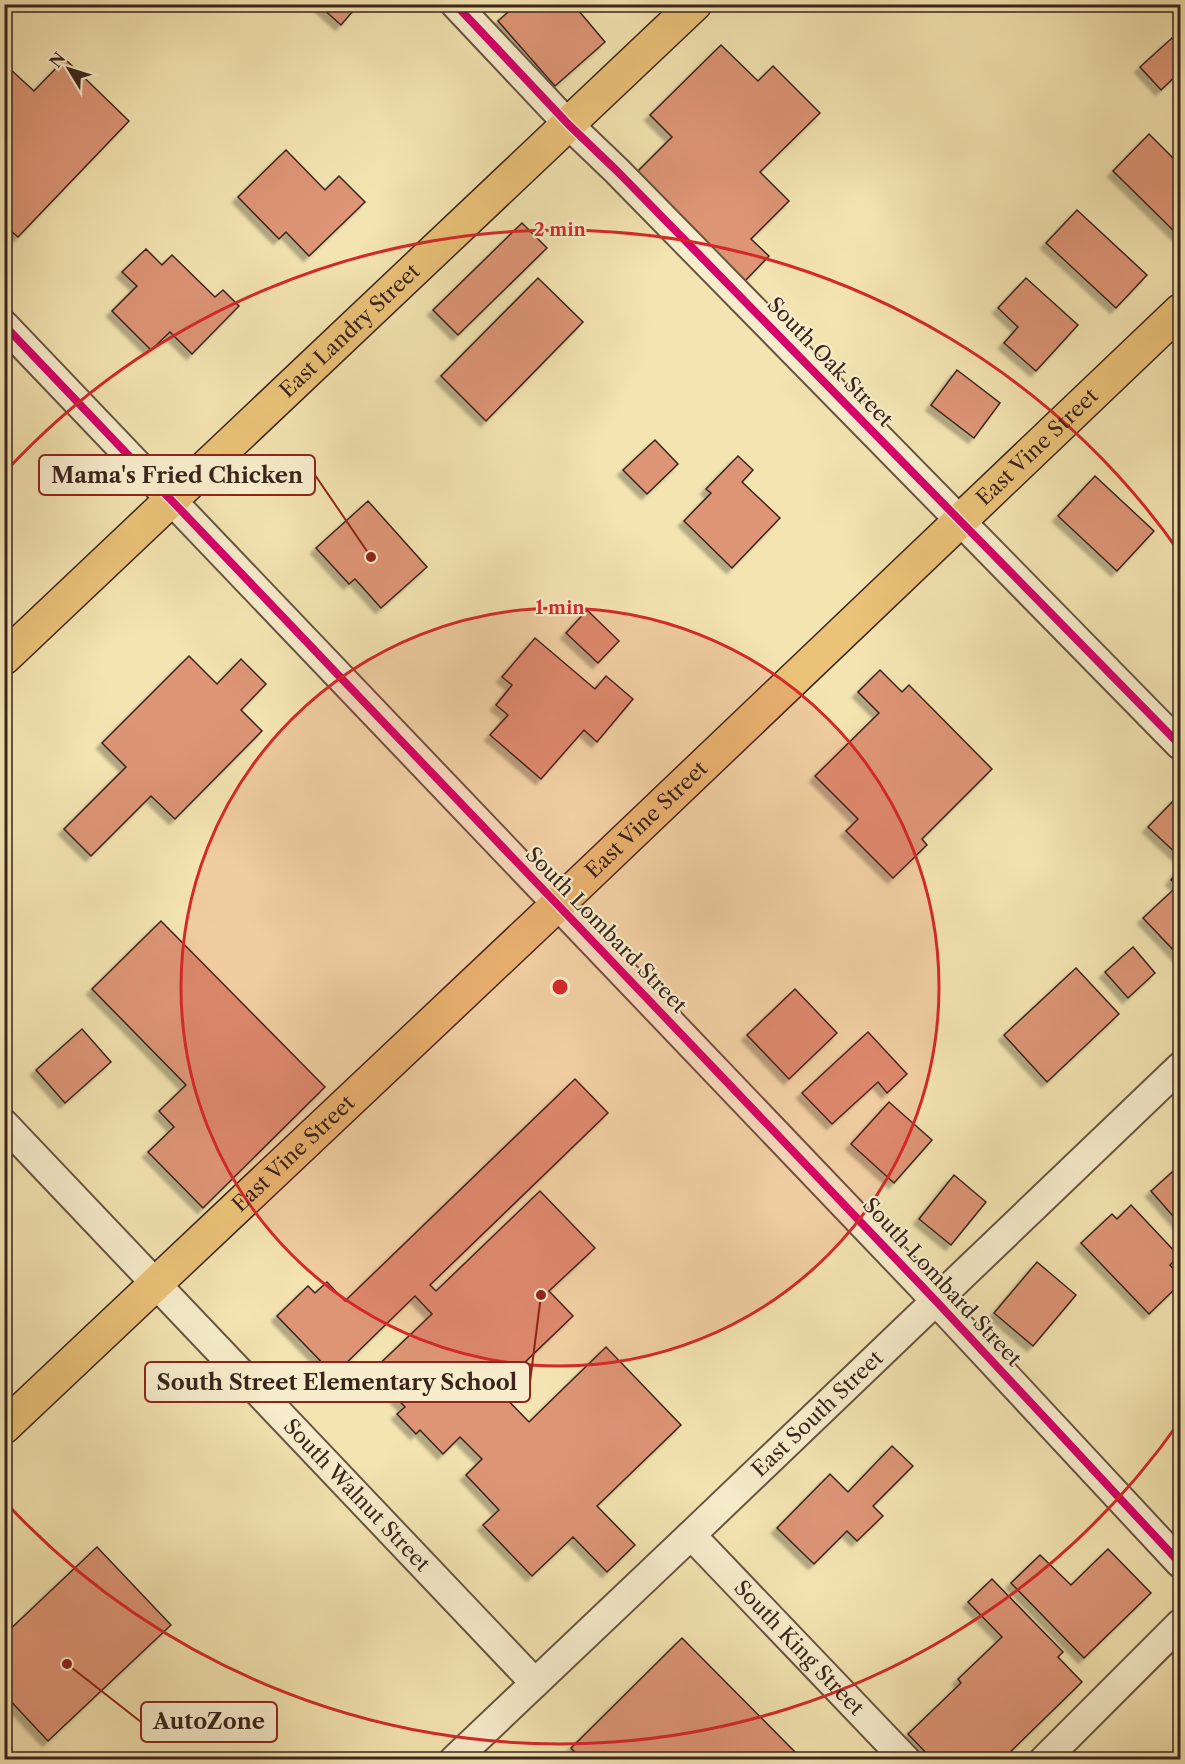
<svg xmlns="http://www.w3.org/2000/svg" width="1185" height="1764" viewBox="0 0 1185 1764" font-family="'Libre Caslon Text',serif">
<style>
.building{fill:#dd9576;stroke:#3a241c;stroke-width:1.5;filter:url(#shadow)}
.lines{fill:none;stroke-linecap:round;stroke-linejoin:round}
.minor-casing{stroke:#685441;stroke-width:32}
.trunk-casing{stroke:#3a241c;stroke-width:36}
.minor{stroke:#f7edcc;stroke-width:28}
.trunk{stroke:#eac278;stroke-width:33}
.cycleway-casing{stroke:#f7edcc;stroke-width:11}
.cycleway{stroke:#d6006c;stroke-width:8}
.ring{fill:none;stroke:#d62828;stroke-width:3}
.labels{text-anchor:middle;stroke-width:4.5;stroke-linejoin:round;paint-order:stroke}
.street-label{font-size:21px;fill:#3a241c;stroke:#f7edcc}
.centre{fill:#d62828;stroke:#f7edcc;stroke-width:3}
.ring-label{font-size:18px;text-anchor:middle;font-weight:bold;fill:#d62828;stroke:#f7edcc;stroke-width:4.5;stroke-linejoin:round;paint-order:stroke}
.leader{fill:none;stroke:#8f2418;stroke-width:2}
.callout-dot{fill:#8f2418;stroke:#f7edcc;stroke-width:2}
.callout{fill:#f7edcc;stroke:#8f2418;stroke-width:2}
.callout-label{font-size:22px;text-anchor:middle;font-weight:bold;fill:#3a241c}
</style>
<defs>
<filter id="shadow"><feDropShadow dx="-5.5" dy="5.5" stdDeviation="1.5" flood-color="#0004"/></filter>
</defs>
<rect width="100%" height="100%" fill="#f3e4b1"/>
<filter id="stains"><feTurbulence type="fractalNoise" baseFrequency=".00333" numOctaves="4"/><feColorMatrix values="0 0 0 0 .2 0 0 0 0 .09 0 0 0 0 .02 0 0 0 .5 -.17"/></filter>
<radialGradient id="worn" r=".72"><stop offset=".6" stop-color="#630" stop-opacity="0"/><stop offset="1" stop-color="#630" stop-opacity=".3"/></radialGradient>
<g class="building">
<path d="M 323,4 L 359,4 L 341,25 L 321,7 Z"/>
<path d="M 517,4 L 573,4 L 605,42 L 555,86 L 498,21 Z"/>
<path d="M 1172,38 L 1180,47 L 1180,72 L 1161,90 L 1140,67 Z"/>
<path d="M 721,45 L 758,81 L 773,66 L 820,113 L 760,172 L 789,201 L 751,239 L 769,256 L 744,282 L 636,173 L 672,137 L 650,115 Z"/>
<path d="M 65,59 L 129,121 L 18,237 L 4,225 L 4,117 L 9,113 L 4,109 L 4,75 L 10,69 L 34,91 Z"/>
<path d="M 1149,134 L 1180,165 L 1180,237 L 1113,171 Z"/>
<path d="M 286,150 L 325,190 L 339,176 L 365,202 L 309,256 L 286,232 L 279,239 L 238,197 Z"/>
<path d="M 1077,210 L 1147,275 L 1116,308 L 1046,243 Z"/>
<path d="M 522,223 L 547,248 L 458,335 L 433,310 Z"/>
<path d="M 146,249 L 162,265 L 172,255 L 215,297 L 223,290 L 239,306 L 192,354 L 170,332 L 151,350 L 112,311 L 137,286 L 122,272 Z"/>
<path d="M 538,278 L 583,322 L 486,421 L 441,376 Z"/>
<path d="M 1026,278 L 1078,325 L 1036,371 L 1004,343 L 1018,327 L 998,308 Z"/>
<path d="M 957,370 L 1000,403 L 974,438 L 931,405 Z"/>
<path d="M 655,440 L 678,464 L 647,494 L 623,470 Z"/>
<path d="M 738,456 L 753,470 L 742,482 L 780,518 L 732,568 L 684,521 L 711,493 L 706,489 Z"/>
<path d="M 1095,476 L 1154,531 L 1117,571 L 1058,516 Z"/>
<path d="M 368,501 L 427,567 L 381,608 L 355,579 L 349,584 L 316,548 Z"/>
<path d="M 587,610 L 619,641 L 598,663 L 566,633 Z"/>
<path d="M 535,638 L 595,689 L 606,676 L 633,699 L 597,742 L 584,730 L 541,779 L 490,735 L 508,715 L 496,705 L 512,685 L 502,677 Z"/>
<path d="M 189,656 L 217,684 L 241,659 L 266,684 L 241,710 L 262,731 L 175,819 L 151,796 L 91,856 L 64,829 L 126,767 L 102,743 Z"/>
<path d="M 880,670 L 902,692 L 909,685 L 992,769 L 922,839 L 927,845 L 893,878 L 846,831 L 858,819 L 815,776 L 879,713 L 858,692 Z"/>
<path d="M 1177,797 L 1180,801 L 1180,857 L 1148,827 Z"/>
<path d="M 1180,868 L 1180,888 L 1171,880 Z"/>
<path d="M 1173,890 L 1180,898 L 1180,957 L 1143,918 Z"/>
<path d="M 161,921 L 325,1087 L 203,1208 L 148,1152 L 174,1127 L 159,1111 L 186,1085 L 92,989 Z"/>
<path d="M 1133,947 L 1155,973 L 1128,998 L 1105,972 Z"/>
<path d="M 1076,968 L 1119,1014 L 1047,1082 L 1004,1035 Z"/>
<path d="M 795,989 L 837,1033 L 789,1079 L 747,1035 Z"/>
<path d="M 82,1029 L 111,1062 L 65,1103 L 36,1070 Z"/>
<path d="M 868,1032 L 907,1074 L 887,1093 L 878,1082 L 832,1124 L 802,1093 Z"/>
<path d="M 575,1079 L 608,1113 L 430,1285 L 436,1291 L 540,1191 L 595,1248 L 549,1291 L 573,1316 L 497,1389 L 529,1422 L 606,1347 L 681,1425 L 597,1506 L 635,1545 L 607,1572 L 573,1537 L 532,1576 L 483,1525 L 499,1510 L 466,1475 L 482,1459 L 460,1437 L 443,1454 L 420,1430 L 416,1434 L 397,1414 L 405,1407 L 371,1372 L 432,1314 L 415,1296 L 334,1375 L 277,1316 L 308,1286 L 315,1293 L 327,1282 L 345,1301 Z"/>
<path d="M 889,1102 L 932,1140 L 894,1183 L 851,1144 Z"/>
<path d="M 1180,1165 L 1180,1224 L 1151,1191 Z"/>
<path d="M 954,1175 L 986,1202 L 951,1245 L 919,1219 Z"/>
<path d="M 1131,1205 L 1179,1256 L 1170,1265 L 1180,1276 L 1180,1284 L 1149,1314 L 1081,1243 L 1112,1214 L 1117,1219 Z"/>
<path d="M 1037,1262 L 1076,1295 L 1033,1346 L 994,1313 Z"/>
<path d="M 892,1446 L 913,1466 L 873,1506 L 883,1516 L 857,1541 L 847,1531 L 814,1564 L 777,1528 L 830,1474 L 848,1492 Z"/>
<path d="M 97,1547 L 171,1625 L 48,1741 L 4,1694 L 4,1635 Z"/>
<path d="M 1108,1549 L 1151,1593 L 1084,1658 L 1011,1583 L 1040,1555 L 1071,1585 Z"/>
<path d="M 992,1579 L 1063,1652 L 1058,1657 L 1082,1682 L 1002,1760 L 933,1760 L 908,1734 L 961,1683 L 958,1679 L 1002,1637 L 968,1602 Z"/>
<path d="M 682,1638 L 803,1760 L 582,1760 L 571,1748 Z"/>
</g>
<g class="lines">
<g class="minor-casing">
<g id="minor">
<path d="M 455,4 L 569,125 L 617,171 L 1180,745"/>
<path d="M 4,325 L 936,1301 L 1180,1563"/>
<path id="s1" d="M 4,1124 L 535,1683"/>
<path id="s2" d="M 691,1535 L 906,1760"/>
<path id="s3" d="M 454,1760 L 691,1535 L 1180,1067"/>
<path d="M 1044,1760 L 1180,1624"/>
</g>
</g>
<g class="trunk-casing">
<g id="trunk">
<path id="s4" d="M 4,658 L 695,4"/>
<path id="s5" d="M 4,1427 L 557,905 L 1180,311"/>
</g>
</g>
<use href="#minor" class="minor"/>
<use href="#trunk" class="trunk"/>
<g class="cycleway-casing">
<g id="cycleway">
<path d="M 455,4 L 569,125 L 617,171 L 1180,745"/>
<path d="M 4,325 L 936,1301 L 1180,1563"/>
</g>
</g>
<use href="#cycleway" class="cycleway"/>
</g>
<circle cx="560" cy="987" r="379" fill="#d62828" fill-opacity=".12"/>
<g class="ring">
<circle cx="560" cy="987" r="379"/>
<path d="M1180 1421A757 757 0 0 1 6 1503M6 471A757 757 0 0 1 1180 553"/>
</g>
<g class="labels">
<g class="street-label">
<text dy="7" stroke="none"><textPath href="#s4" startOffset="476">East Landry Street</textPath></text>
<text transform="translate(830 362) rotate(46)" y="7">South Oak Street</text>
<text dy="7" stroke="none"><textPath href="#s5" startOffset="1424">East Vine Street</textPath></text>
<text dy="7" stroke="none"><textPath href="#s5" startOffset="884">East Vine Street</textPath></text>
<text transform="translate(606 930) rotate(46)" y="7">South Lombard Street</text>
<text dy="7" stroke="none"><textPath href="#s5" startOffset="398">East Vine Street</textPath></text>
<text transform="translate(942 1282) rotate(47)" y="7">South Lombard Street</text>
<text dy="7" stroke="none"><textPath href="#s3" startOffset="502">East South Street</textPath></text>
<text dy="7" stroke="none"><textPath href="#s1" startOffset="512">South Walnut Street</textPath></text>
<text dy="7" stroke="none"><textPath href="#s2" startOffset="156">South King Street</textPath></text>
</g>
</g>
<circle cx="560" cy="987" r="9" class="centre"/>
<g class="ring-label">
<text x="560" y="236">2 min</text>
<text x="560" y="614">1 min</text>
</g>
<path class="leader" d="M371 557L315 475M541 1295L530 1382M67 1664L141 1722"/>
<g class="callout-dot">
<circle cx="371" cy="557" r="6"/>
<circle cx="541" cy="1295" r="6"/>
<circle cx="67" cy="1664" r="6"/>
</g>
<g class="callout">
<rect x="39" y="455" width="276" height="40" rx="6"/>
<rect x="145" y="1362" width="385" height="40" rx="6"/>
<rect x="141" y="1702" width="136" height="40" rx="6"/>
</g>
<g class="callout-label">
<text x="177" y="483">Mama's Fried Chicken</text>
<text x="337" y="1390">South Street Elementary School</text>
<text x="209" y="1729">AutoZone</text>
</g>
<rect width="1185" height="1764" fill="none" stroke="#f3e4b1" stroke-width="24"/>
<rect x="6" y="6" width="1173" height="1752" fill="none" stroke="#3a241c" stroke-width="3"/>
<rect x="12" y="12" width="1161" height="1740" fill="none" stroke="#3a241c" stroke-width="1.5"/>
<g transform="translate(69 69) rotate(308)" stroke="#f7edcc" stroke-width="4.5" paint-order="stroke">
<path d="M0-4.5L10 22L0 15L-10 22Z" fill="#3a241c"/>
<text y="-9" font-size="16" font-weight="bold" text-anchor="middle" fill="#3a241c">N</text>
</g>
<rect width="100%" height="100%" filter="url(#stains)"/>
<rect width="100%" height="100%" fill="url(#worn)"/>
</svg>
